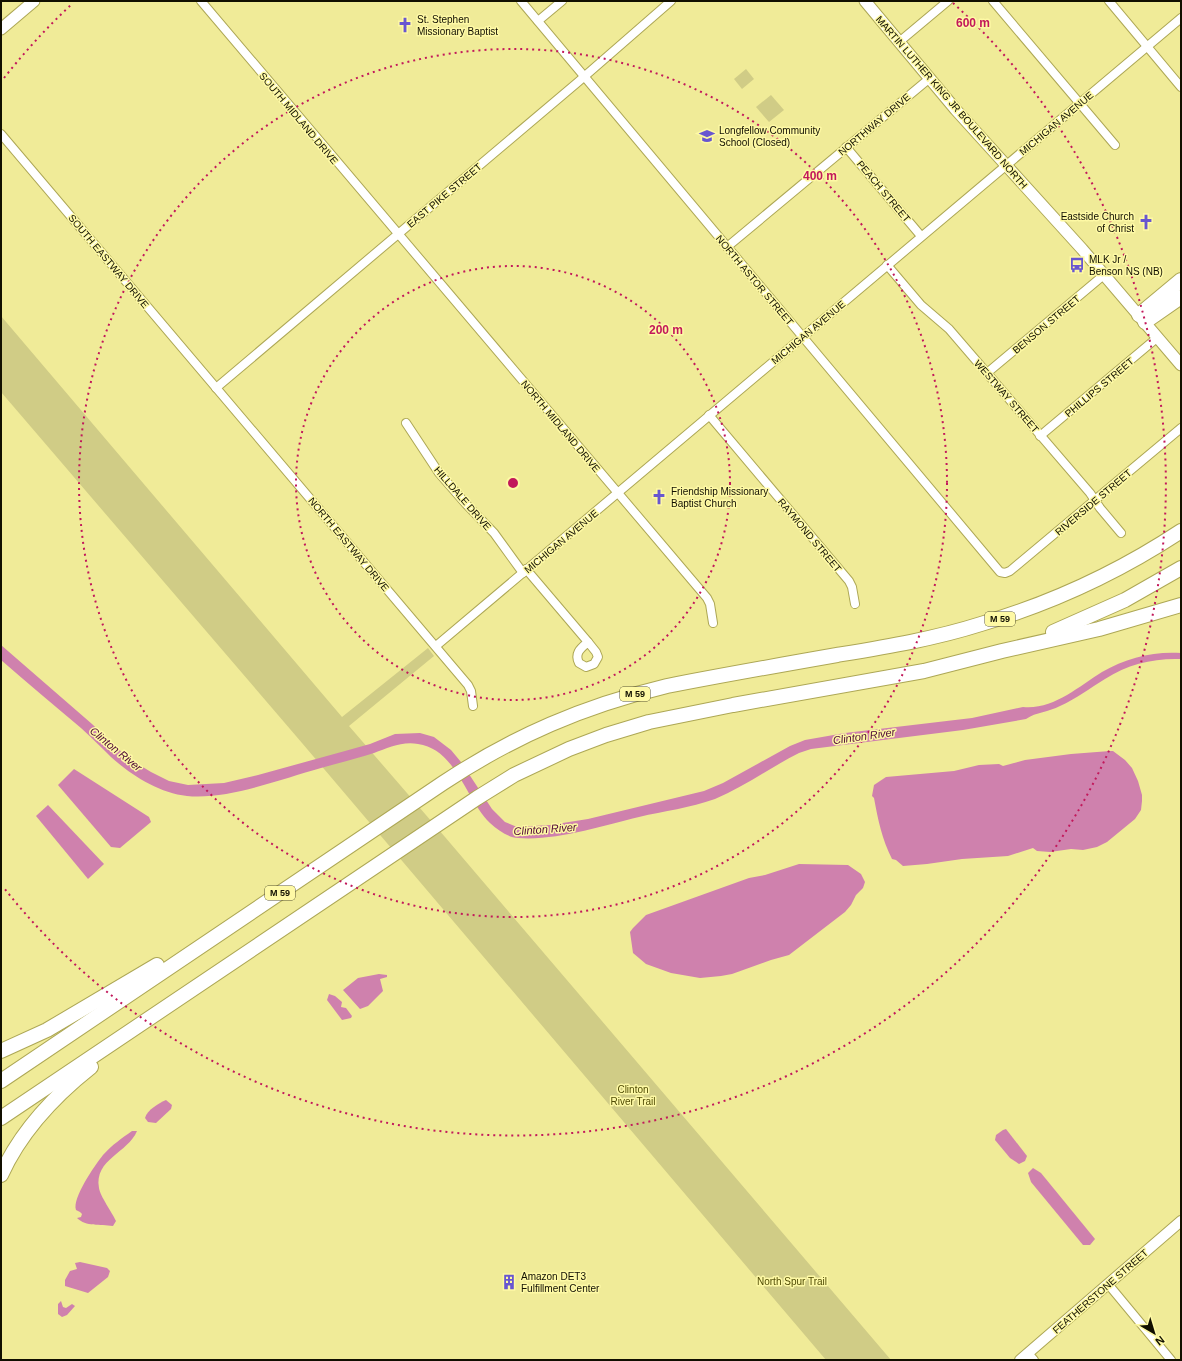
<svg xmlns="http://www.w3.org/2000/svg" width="1182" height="1361" viewBox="0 0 1182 1361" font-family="Arial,sans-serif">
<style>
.green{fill:#d0cc86}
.water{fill:#cf81ad}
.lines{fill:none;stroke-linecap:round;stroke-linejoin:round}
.minor-casing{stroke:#ada755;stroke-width:10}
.tertiary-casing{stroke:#ada755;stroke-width:12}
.secondary-casing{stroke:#ada755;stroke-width:13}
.motorway-casing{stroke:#ada755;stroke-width:16}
.minor{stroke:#fff;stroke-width:8}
.tertiary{stroke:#fff;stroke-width:10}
.secondary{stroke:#fff;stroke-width:11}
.motorway{stroke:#fff;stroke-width:14}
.ring{fill:none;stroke:#c2185b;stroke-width:2;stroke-dasharray:2 4}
.labels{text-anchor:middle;stroke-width:3;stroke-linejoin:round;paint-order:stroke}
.shield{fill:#fef9a5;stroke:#585532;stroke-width:1}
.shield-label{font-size:9px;font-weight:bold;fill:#110f00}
.poi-label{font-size:10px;fill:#110f00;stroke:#fef9a5;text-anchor:start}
.street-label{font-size:10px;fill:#110f00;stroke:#fef9a5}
.park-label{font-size:10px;fill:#514c05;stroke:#fef9a5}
.water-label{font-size:11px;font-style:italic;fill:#4e0737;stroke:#fef9a5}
.centre{fill:#c2185b;stroke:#fef9a5;stroke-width:2}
.ring-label{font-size:12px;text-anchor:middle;font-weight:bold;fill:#c2185b;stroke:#fef9a5;stroke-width:3;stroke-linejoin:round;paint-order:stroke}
</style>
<rect width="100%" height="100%" fill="#f0eb98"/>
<g class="green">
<path d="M 746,69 L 754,79 L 742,89 L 734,79 Z"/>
<path d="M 771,95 L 784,110 L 769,122 L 756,107 Z"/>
<path d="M 1,316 L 342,717 L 428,648 L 434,656 L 349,726 L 445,837 L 891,1360 L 826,1360 L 302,743 L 1,392 Z"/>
</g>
<g class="water">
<path d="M 1,645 L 92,724 L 128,758 L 151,772 L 169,781 L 188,785 L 224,783 L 258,775 L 345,751 L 370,744 L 395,734 L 420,733 L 434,737 L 451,750 L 461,762 L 492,809 L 505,822 L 517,827 L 550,825 L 588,819 L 704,791 L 723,783 L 790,746 L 805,740 L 845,733 L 972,718 L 1023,707 C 1053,710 1078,687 1102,672 C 1126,658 1154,651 1181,653 L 1181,659 C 1154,658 1128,664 1105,679 C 1090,688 1076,699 1060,706 C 1049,712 1036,712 1026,719 L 963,730 L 811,749 L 799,753 C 771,767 744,787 715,799 C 690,808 664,811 639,817 C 602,826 556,841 518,838 C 507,837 498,830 490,823 C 466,800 456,749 418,744 C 402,741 388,748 374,753 C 356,759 338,763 321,768 C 281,779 228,800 187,796 C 159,793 131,775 111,757 C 101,747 91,737 81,728 C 54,705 27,683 1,660 Z"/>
<path d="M 1110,751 L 1113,751 L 1125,760 L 1132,768 L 1138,781 L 1142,795 L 1142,801 L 1141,810 L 1135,819 L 1107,842 L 1097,847 L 1083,850 L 1071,849 L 1050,852 L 1037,851 L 1033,848 L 1008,856 L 962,859 L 927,864 L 903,866 L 896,860 L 892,859 C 882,839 878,820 874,798 L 872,796 L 874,785 L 886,777 L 954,771 L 979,765 L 999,764 L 1003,766 L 1025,760 L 1071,754 Z"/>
<path d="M 74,769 L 149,817 L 151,822 L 120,848 L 111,847 L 58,785 Z"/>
<path d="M 48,805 L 104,864 L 88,879 L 36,816 Z"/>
<path d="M 799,864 L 848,865 L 861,874 L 865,882 L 863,888 L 856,895 L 851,905 L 845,912 L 789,955 L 771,960 L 732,974 L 721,976 L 700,978 L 671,973 L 646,964 L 633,953 L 630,932 L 633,928 L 646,915 L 749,878 L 765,875 Z"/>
<path d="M 379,974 L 387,975 L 387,977 L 380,979 L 383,991 L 368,1006 L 360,1009 L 343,990 L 358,978 Z"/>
<path d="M 329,994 L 335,996 L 342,1002 L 341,1007 L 346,1008 L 352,1016 L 351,1018 L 342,1020 L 327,1000 Z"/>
<path d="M 166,1100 L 172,1105 L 171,1109 L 156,1123 L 148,1122 L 145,1118 C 147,1110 159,1103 166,1100 Z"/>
<path d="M 1006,1129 L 1027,1156 L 1025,1161 L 1019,1164 L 1010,1158 L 995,1140 L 996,1135 L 1003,1130 Z"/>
<path d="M 132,1131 L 137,1131 C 128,1153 94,1159 99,1188 C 100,1196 112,1212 116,1221 L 113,1226 C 100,1224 86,1227 77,1218 L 81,1217 L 82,1214 L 80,1212 L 76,1210 C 72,1198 95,1165 103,1155 C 112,1145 122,1138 132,1131 Z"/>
<path d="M 1033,1168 L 1041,1173 L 1095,1239 L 1090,1245 L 1083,1245 L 1031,1182 L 1028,1173 Z"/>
<path d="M 80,1262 L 107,1268 L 110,1271 L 108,1277 L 88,1293 L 65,1286 L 65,1280 L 70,1271 L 77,1269 L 75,1263 Z"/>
<path d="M 61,1301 L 63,1307 L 66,1308 L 72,1304 L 75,1306 L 67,1315 L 62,1317 L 58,1314 L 58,1304 Z"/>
</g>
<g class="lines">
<g class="minor-casing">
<g id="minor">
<path d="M 201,1 L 707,598 L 710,604 L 713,623"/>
<path d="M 521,1 L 1000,572 L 1005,573 L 1010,571 L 1181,428"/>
<path d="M 993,1 L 1115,145"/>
<path d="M 1109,1 L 1181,87"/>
<path d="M 538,21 L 562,1"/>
<path d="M 899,42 L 948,1"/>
<path d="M 1,134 L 468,685 L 471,691 L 473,706"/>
<path d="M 846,147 L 921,236"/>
<path d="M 727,247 L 930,78"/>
<path d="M 887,265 L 921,305 L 949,329 L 1090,493 L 1100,508 L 1121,533"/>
<path d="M 987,373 L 1105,274"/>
<path d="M 216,388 L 578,82 L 671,1"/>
<path d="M 709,415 L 849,581 L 852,587 L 855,604"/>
<path d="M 406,423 L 439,473 L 466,504 L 494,533 L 523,573"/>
<path d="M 1040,436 L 1158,337"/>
<path d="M 526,569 L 588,642"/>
<path d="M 588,642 L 596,652 L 598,657 L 594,664 L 586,667 L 579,663 C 574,653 581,648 588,642 Z"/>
<path d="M 436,646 L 1181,18"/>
<path d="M 1108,1284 L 1171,1360"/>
<path d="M 1028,1353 L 1034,1360"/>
</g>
</g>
<g class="tertiary-casing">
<path id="tertiary" d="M 1020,1360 L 1181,1221"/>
</g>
<g class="secondary-casing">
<g id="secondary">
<path d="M 865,1 L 956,110 L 1082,249 L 1181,365"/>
<path d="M 1,29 L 34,1"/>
</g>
</g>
<g class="motorway-casing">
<g id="motorway">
<path d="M 1139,315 L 1181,280"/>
<path d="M 1145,322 L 1181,297"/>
<path d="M 1053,632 L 1125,600 L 1181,568"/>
<path d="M 1,1051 L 47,1030 L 157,965"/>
<path d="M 1,1081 L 443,783 C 514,736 584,706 667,686 C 723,675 780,665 837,655 C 885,647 934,639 981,624 C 1052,603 1119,572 1181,531"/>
<path d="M 1,1118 L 477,798 L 514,775 L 569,749 L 606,735 L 649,722 L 733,705 L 924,671 L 1002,651 L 1099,629 L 1181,605"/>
<path d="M 1,1175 C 21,1131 53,1097 91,1067"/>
</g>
</g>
<use href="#minor" class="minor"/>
<use href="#tertiary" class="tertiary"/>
<use href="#secondary" class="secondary"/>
<use href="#motorway" class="motorway"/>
</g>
<g class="ring">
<circle cx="513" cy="483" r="217"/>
<circle cx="513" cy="483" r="434"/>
<path d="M4 78A651 651 0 0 1 73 3M953 3A651 651 0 1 1 4 888"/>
</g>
<defs>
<g id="church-bare" transform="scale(1.2)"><path d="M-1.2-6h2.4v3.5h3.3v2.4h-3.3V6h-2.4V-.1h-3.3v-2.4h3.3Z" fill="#6856d0" stroke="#fef9a5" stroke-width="2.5" paint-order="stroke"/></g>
<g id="school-bare" transform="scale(1.2)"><path d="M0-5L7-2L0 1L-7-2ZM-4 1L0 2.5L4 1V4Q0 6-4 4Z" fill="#6856d0" stroke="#fef9a5" stroke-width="2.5" paint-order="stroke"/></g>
<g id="bus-bare" transform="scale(1.2)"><path d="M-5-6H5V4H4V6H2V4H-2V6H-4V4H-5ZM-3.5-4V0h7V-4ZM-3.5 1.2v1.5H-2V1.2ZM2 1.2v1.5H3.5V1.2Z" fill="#6856d0" stroke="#fef9a5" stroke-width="2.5" paint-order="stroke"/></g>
<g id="building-bare" transform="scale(1.2)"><path d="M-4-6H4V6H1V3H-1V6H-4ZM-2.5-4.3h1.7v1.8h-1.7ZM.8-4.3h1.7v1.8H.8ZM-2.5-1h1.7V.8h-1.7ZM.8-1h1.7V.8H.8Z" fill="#6856d0" stroke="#fef9a5" stroke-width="2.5" paint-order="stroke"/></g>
</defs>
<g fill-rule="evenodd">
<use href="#church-bare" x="405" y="25"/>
<use href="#school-bare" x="707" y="136"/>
<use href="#church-bare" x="1146" y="222"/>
<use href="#bus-bare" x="1077" y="265"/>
<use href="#church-bare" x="659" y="497"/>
<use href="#building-bare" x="509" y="1282"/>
</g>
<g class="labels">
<g class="shield">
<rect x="985" y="612" width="30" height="14" rx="3"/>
<rect x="620" y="687" width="30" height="14" rx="3"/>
<rect x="265" y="886" width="30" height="14" rx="3"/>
</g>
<g class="shield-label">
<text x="1000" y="622">M 59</text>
<text x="635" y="697">M 59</text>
<text x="280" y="896">M 59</text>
</g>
<g class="poi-label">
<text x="417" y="23">St. Stephen<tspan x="417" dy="12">Missionary Baptist</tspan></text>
<text x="719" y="134">Longfellow Community<tspan x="719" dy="12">School (Closed)</tspan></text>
<text x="1134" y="220" text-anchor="end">Eastside Church<tspan x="1134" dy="12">of Christ</tspan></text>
<text x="1089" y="263">MLK Jr /<tspan x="1089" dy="12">Benson NS (NB)</tspan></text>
<text x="671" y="495">Friendship Missionary<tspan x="671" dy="12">Baptist Church</tspan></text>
<text x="521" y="1280">Amazon DET3<tspan x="521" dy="12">Fulfillment Center</tspan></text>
</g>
<g class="street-label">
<text transform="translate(952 102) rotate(49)" y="4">MARTIN LUTHER KING JR BOULEVARD NORTH</text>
<text transform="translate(299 118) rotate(50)" y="4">SOUTH MIDLAND DRIVE</text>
<text transform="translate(1056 123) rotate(-40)" y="4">MICHIGAN AVENUE</text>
<text transform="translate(874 124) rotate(-40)" y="4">NORTHWAY DRIVE</text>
<text transform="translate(884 191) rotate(50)" y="4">PEACH STREET</text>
<text transform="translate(444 195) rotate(-40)" y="4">EAST PIKE STREET</text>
<text transform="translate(109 261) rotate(50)" y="4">SOUTH EASTWAY DRIVE</text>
<text transform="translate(755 280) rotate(50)" y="4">NORTH ASTOR STREET</text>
<text transform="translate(1046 324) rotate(-40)" y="4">BENSON STREET</text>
<text transform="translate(808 332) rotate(-40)" y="4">MICHIGAN AVENUE</text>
<text transform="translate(1099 387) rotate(-40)" y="4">PHILLIPS STREET</text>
<text transform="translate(1007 396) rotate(49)" y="4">WESTWAY STREET</text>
<text transform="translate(561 426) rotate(50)" y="4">NORTH MIDLAND DRIVE</text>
<text transform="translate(463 498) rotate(49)" y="4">HILLDALE DRIVE</text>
<text transform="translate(1093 502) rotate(-40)" y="4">RIVERSIDE STREET</text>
<text transform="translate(810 535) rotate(50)" y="4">RAYMOND STREET</text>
<text transform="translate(561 541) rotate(-40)" y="4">MICHIGAN AVENUE</text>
<text transform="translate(349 544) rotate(50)" y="4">NORTH EASTWAY DRIVE</text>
<text transform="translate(1100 1291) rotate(-41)" y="4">FEATHERSTONE STREET</text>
</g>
<g class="park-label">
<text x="633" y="1093">Clinton<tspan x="633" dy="12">River Trail</tspan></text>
<text x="792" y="1285">North Spur Trail</text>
</g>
<g class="water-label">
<text transform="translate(864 736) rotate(-8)" y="4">Clinton River</text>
<text transform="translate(116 749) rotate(39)" y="4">Clinton River</text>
<text transform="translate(545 829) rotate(-4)" y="4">Clinton River</text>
</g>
</g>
<circle cx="513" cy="483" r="6" class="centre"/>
<g class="ring-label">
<text x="973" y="27">600 m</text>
<text x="820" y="180">400 m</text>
<text x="666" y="334">200 m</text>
</g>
<rect width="1182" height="1361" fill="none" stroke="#110f00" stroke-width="4"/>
<g transform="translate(1154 1333) rotate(142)" stroke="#fef9a5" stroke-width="3" paint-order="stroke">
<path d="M0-3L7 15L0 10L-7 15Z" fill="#110f00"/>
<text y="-6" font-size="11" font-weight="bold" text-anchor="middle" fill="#110f00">N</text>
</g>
</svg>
